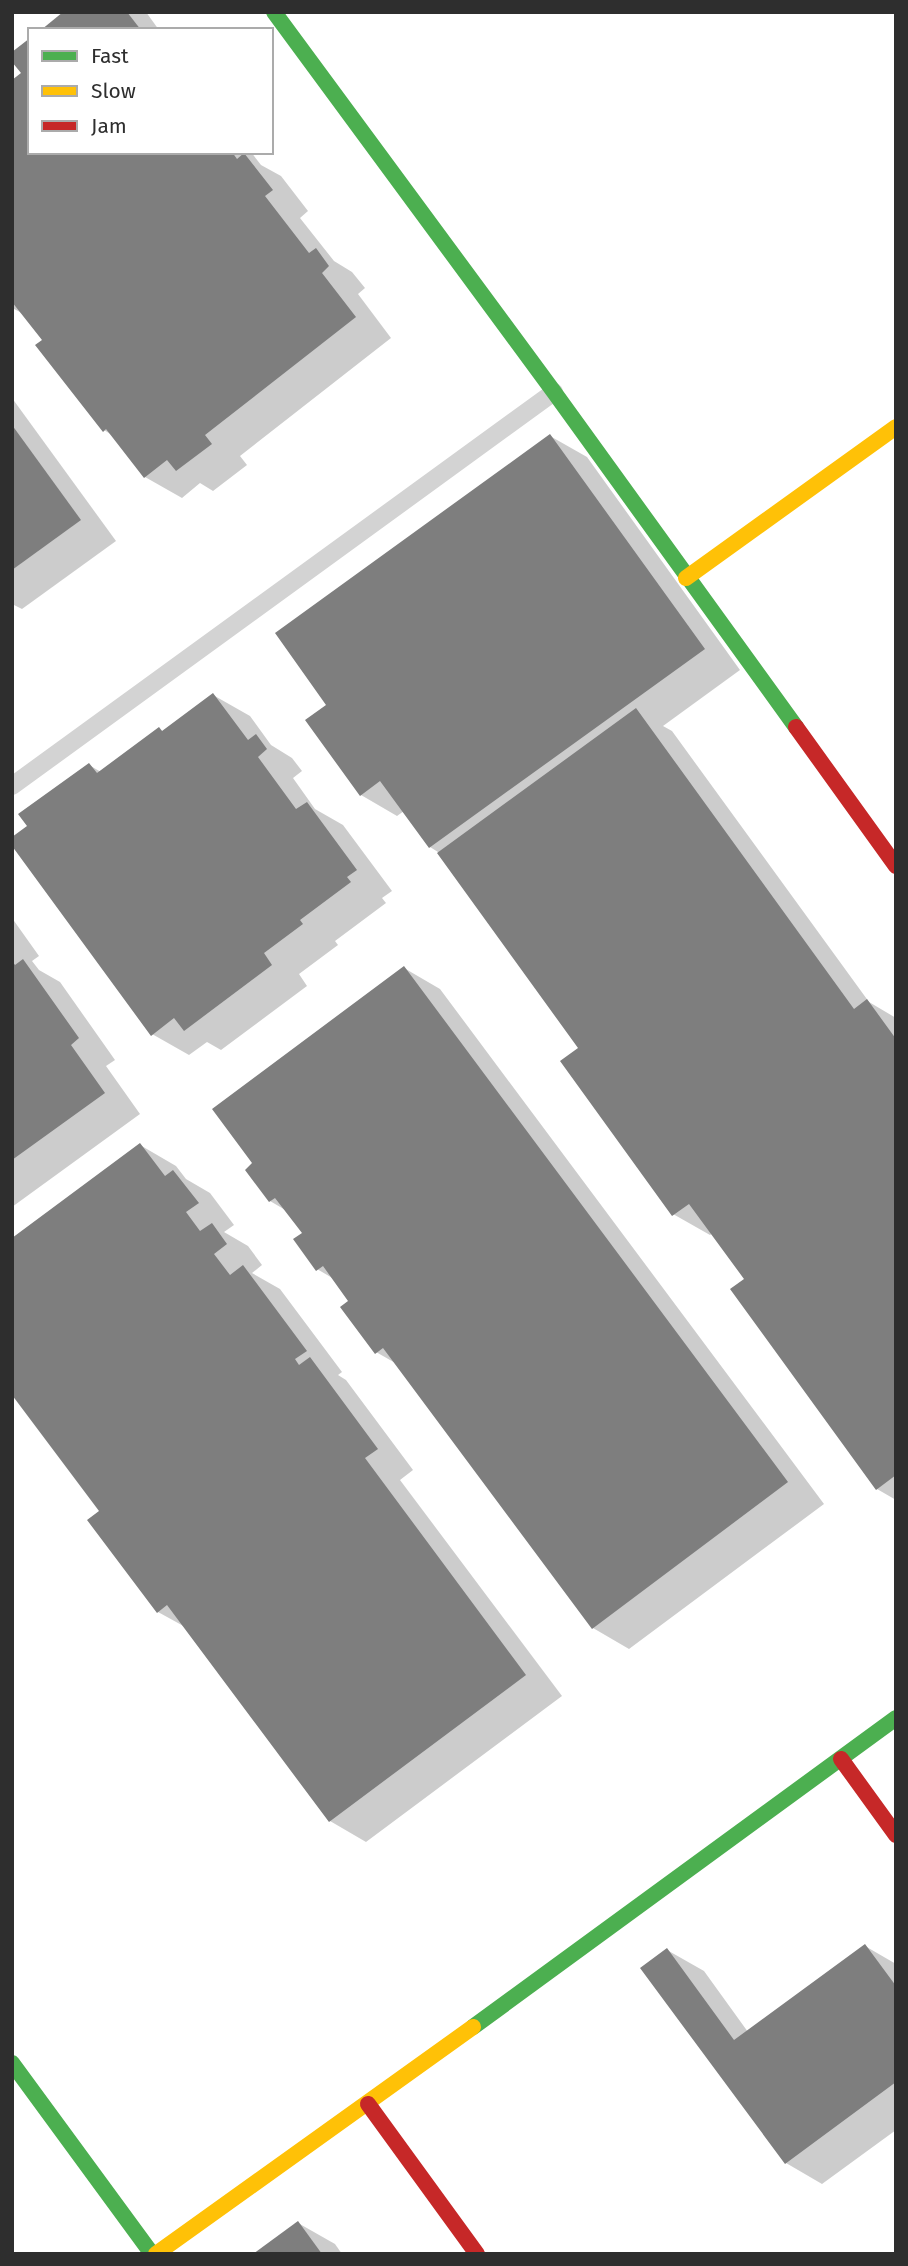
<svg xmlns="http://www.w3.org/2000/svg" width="908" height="2266" viewBox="0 0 908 2266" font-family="'Fira Sans',sans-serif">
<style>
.shadow{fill:#0003}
.building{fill:#7e7e7e}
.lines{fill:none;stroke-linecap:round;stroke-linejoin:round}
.lane{stroke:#d3d3d3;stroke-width:18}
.fast{stroke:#4caf50;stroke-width:16}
.slow{stroke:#ffc107;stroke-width:16}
.jam{stroke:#c62828;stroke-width:16}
</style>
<rect width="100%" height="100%" fill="#fff"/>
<g class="shadow">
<path d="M 66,12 L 146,12 L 159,30 L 44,30 Z"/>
<path d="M 30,40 L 30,152 L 251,152 L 261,165 L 281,176 L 308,211 L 300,218 L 334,261 L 352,272 L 365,288 L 358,294 L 391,338 L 240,456 L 247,465 L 213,491 L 200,483 L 182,498 L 145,477 L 115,437 L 104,430 L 26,315 L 12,308 L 12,82 L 24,73 Z"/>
<path d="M 12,398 L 116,541 L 22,609 L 12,604 Z"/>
<path d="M 550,436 L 587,457 L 740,670 L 663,726 L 672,731 L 869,1002 L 896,1018 L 896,1500 L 877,1489 L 747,1280 L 713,1233 L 710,1235 L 673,1214 L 581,1048 L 438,852 L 430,847 L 404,811 L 397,816 L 361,795 L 328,705 Z"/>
<path d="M 213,695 L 250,716 L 271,745 L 292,758 L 302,771 L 293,778 L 315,809 L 343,825 L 392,891 L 382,898 L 386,903 L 335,941 L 338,945 L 299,974 L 307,986 L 221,1050 L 207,1042 L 189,1055 L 152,1034 L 30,826 L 89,765 L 101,772 L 159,729 L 164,732 Z"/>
<path d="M 12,918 L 39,956 L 32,961 L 39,970 L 60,982 L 115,1060 L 106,1066 L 140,1114 L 12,1207 Z"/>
<path d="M 404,968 L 440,989 L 824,1504 L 629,1649 L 593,1628 L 397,1364 L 376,1352 L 350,1301 L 334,1279 L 317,1269 L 304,1233 L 287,1211 L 270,1201 Z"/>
<path d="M 140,1145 L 176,1166 L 186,1179 L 210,1193 L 234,1225 L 224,1232 L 248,1246 L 262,1265 L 252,1273 L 280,1289 L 342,1372 L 338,1375 L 346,1380 L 413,1470 L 400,1480 L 562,1696 L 366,1842 L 330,1821 L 187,1628 L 158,1612 L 101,1511 Z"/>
<path d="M 865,1946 L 896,1964 L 896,2130 L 822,2184 L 786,2163 L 667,1950 L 704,1971 L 748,2032 Z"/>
<path d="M 298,2223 L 335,2244 L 342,2254 L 256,2254 Z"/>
</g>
<g class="building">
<path d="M 63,12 L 127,12 L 141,30 L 41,30 Z"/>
<path d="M 30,38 L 30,152 L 232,152 L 237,159 L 244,153 L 273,190 L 265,196 L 309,253 L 316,248 L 329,266 L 322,273 L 356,317 L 205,435 L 212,444 L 176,471 L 167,460 L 144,478 L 106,429 L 103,432 L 35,345 L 42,340 L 12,302 L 12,80 L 21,73 L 12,62 L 12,52 Z"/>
<path d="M 12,425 L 81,520 L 12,570 Z"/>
<path d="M 550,434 L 705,649 L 429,848 L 380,781 L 360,796 L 305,720 L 326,705 L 275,633 Z"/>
<path d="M 213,693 L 248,740 L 256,734 L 267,749 L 258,757 L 296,809 L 307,802 L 357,870 L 347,877 L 351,882 L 300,920 L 303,924 L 264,953 L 272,965 L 184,1031 L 174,1018 L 151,1036 L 12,846 L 12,837 L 27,826 L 18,814 L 89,763 L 97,773 L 159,727 L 162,731 Z"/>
<path d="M 636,708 L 854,1009 L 867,999 L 896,1039 L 896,1475 L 876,1490 L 730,1289 L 744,1279 L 689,1204 L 672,1216 L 560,1061 L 578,1048 L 437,853 Z"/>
<path d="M 23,959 L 79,1038 L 71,1045 L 105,1093 L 12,1160 L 12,961 L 15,965 Z"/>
<path d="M 404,966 L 788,1482 L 592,1629 L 383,1348 L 375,1354 L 340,1307 L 348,1301 L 323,1266 L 316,1271 L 293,1239 L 302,1233 L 275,1198 L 269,1202 L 245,1170 L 252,1163 L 212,1109 Z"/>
<path d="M 140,1143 L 165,1176 L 173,1170 L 199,1203 L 186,1212 L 200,1231 L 212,1223 L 227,1244 L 214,1254 L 230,1275 L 243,1265 L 307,1351 L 295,1359 L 299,1365 L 310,1357 L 378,1449 L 365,1458 L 526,1675 L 329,1822 L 167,1605 L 157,1613 L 87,1520 L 99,1511 L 12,1395 L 12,1238 Z"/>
<path d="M 865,1944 L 896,1986 L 896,2082 L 785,2164 L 640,1968 L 667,1948 L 734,2040 Z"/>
<path d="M 298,2221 L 322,2254 L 253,2254 Z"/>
</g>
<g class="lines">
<path class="lane" d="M 12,786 L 554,392"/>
<g class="fast">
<path d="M 274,12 L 554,392 L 796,727"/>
<path d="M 473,2027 L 896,1718"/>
<path d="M 12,2063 L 152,2254"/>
</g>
<g class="slow">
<path d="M 686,578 L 896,427"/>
<path d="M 156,2254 L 473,2027"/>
</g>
<g class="jam">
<path d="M 796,727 L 896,866"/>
<path d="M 841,1759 L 896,1835"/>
<path d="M 368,2104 L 477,2254"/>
</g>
</g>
<rect width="908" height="2266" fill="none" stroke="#2e2e2e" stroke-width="28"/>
<rect x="28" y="28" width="245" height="126" fill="#ffffff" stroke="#ababab" stroke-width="2"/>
<rect x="42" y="51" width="35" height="10" fill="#4caf50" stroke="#ababab" stroke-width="2"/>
<text x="91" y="63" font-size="21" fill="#2e2e2e">Fast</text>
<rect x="42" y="86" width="35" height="10" fill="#ffc107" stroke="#ababab" stroke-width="2"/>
<text x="91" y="98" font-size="21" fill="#2e2e2e">Slow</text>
<rect x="42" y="121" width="35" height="10" fill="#c62828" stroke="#ababab" stroke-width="2"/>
<text x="91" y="133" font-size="21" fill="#2e2e2e">Jam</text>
</svg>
